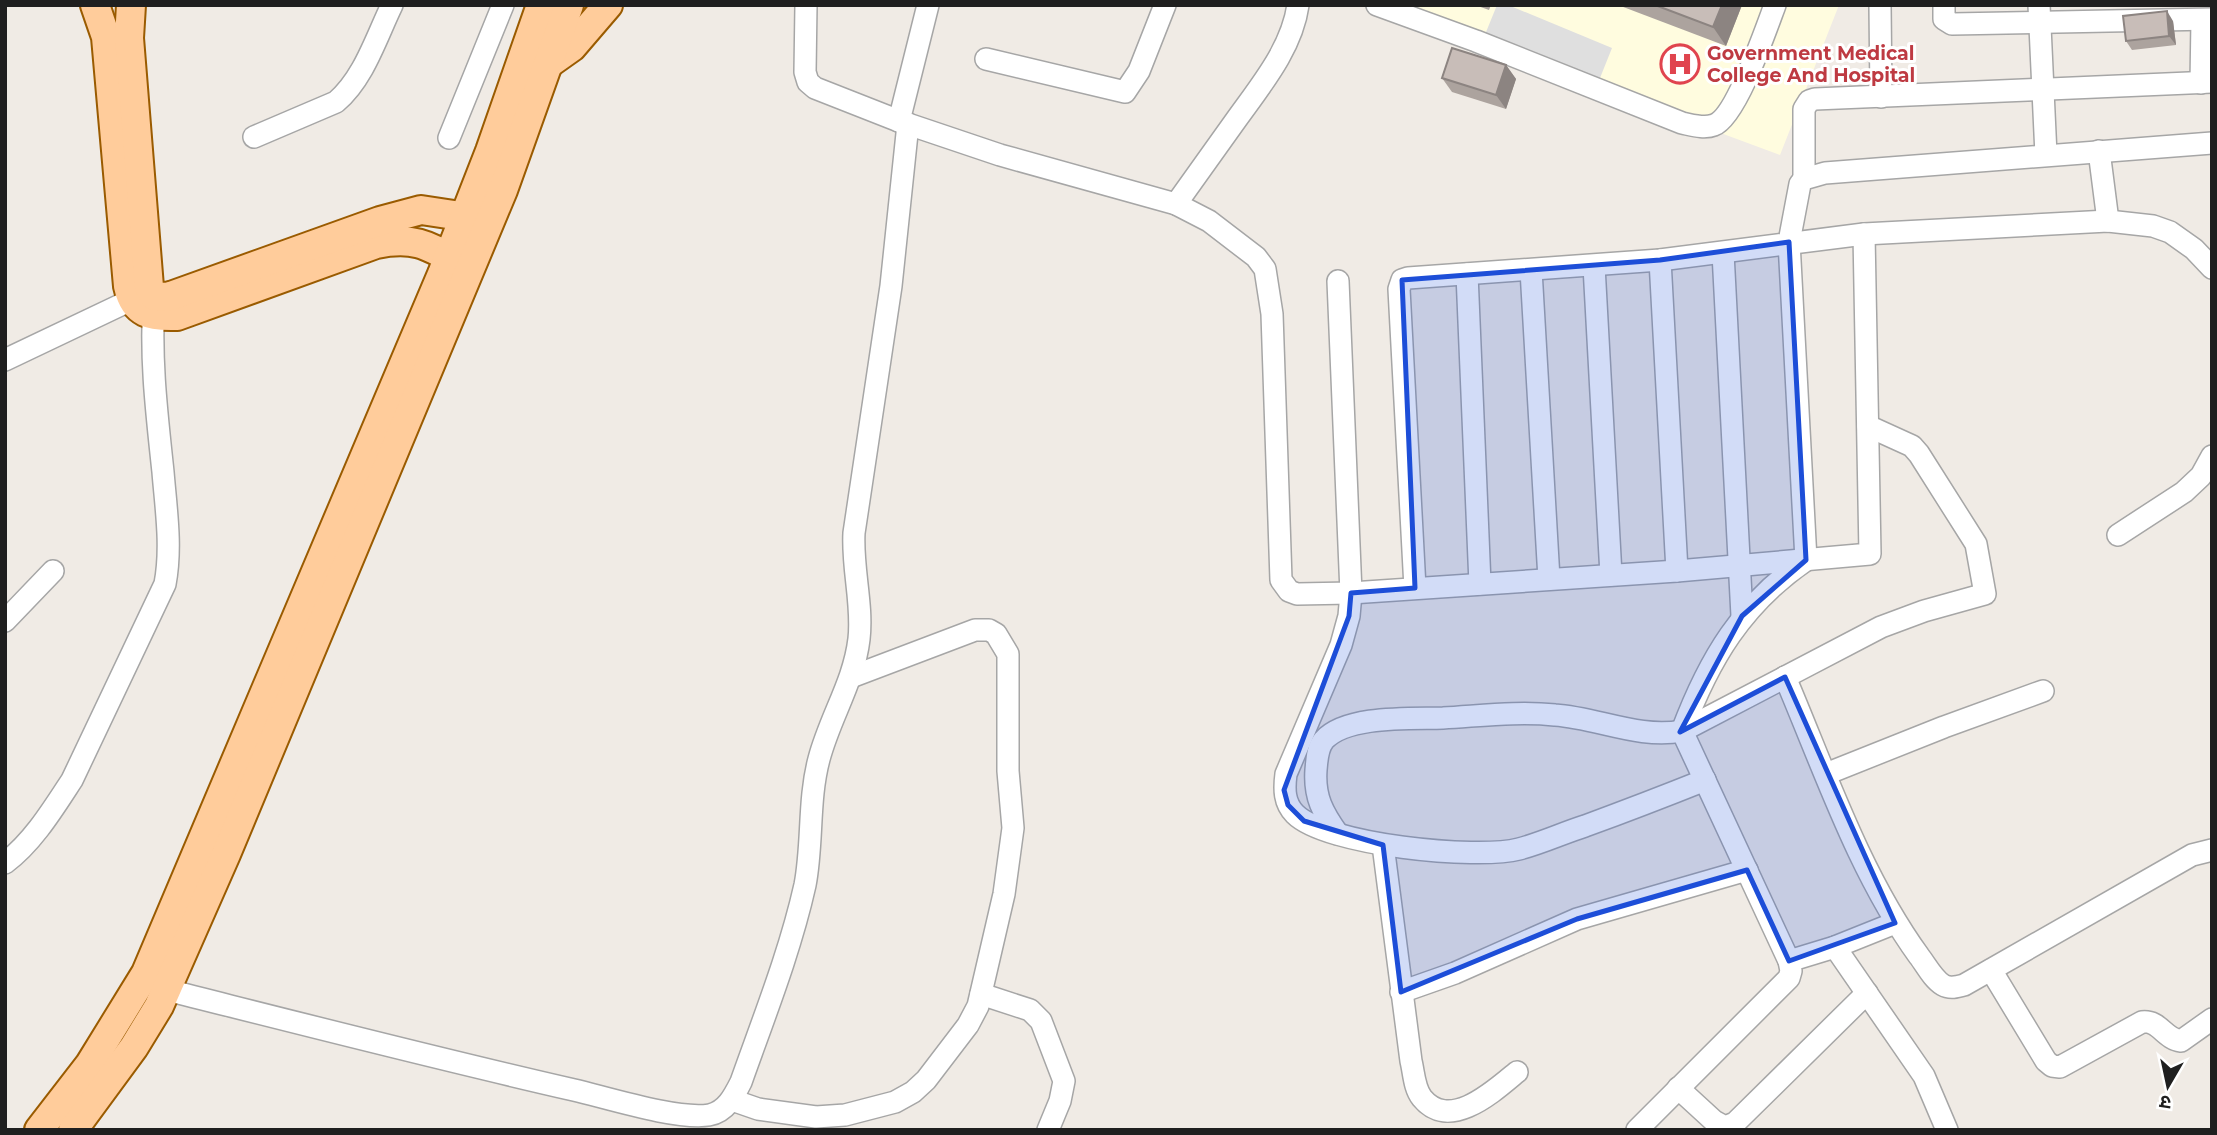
<svg xmlns="http://www.w3.org/2000/svg" width="2217" height="1135" viewBox="0 0 2217 1135" font-family="Montserrat,'Noto Sans Devanagari',sans-serif">
<style>
.education{fill:#fffcdf}
.parking{fill:#dfdfdf}
.lines{fill:none;stroke-linecap:round;stroke-linejoin:round}
.minor-casing{stroke:#a6a6a6;stroke-width:24}
.major-casing{stroke:#9a5b00;stroke-width:32}
.minor{stroke:#fff;stroke-width:21}
.major{stroke:#ffcc9b;stroke-width:28}
.wall{fill:#aca39e}
.shaded-wall{fill:#8c8481}
.building{fill:#c8bdb8;stroke:#8c8481;stroke-width:2}
.marked{fill:#1d4ed8;fill-opacity:0.2;stroke:#1d4ed8;stroke-width:5;stroke-linejoin:round}
.labels{text-anchor:middle;stroke-width:6;stroke-linejoin:round;paint-order:stroke}
.health-label{font-size:19px;font-weight:bold;fill:#be3a42;stroke:#fff;text-anchor:start}
</style>
<rect width="100%" height="100%" fill="#f0ebe5"/>
<path class="education" d="M 1399,5 L 1839,5 L 1780,155 L 1691,122 Z"/>
<path class="parking" d="M 1497,5 L 1508,5 L 1612,48 L 1598,83 L 1484,37 Z"/>
<g class="lines">
<g class="minor-casing">
<g id="minor">
<path d="M 806,5 L 805,72 L 808,82 L 815,88 L 899,121 L 1000,155 L 1176,204 L 1209,221 L 1256,257 L 1265,269 L 1272,314 L 1281,580 L 1289,591 L 1297,594 L 1351,593 L 1677,571 L 1870,554 L 1864,234"/>
<path d="M 1377,5 L 1476,41 L 1682,123 C 1692,125 1704,129 1714,125 C 1736,117 1766,29 1775,5"/>
<path d="M 1880,5 L 1881,97"/>
<path d="M 1944,5 L 1944,19 L 1952,24 L 2212,19"/>
<path d="M 2039,5 L 2046,155"/>
<path d="M 986,59 L 1125,92 L 1139,71 L 1165,5"/>
<path d="M 2201,83 L 2202,20"/>
<path d="M 899,121 L 928,5"/>
<path d="M 254,137 L 336,102 C 364,78 376,38 392,5"/>
<path d="M 449,138 L 503,5"/>
<path d="M 2099,151 L 2108,221"/>
<path d="M 1804,179 L 1804,109 L 1809,101 L 1815,99 L 2212,82"/>
<path d="M 1176,204 C 1196,176 1216,148 1236,120 C 1261,85 1292,48 1298,5"/>
<path d="M 1723,253 L 1742,616"/>
<path d="M 1660,260 L 1677,571"/>
<path d="M 1594,266 L 1611,575"/>
<path d="M 1531,270 L 1549,579"/>
<path d="M 1467,274 L 1480,584"/>
<path d="M 1338,281 L 1351,593 L 1349,616 L 1341,645 L 1286,774 C 1284,789 1284,803 1295,814 C 1326,845 1477,860 1519,849 C 1542,843 1563,833 1585,826 C 1626,811 1665,796 1705,780"/>
<path d="M 5,360 L 131,300 L 144,291"/>
<path d="M 2118,535 L 2184,492 L 2201,476 L 2212,456"/>
<path d="M 1415,588 L 1399,289 L 1402,280 L 1408,278 L 1660,260 L 1864,234 L 2108,221 L 2153,226 L 2170,232 L 2194,249 L 2212,268"/>
<path d="M 5,621 L 53,571"/>
<path d="M 1785,677 C 1825,771 1859,873 1919,956 C 1926,965 1933,979 1943,985 C 1950,989 1957,987 1964,985 L 2192,855 L 2212,850"/>
<path d="M 1826,774 L 1944,727 L 2043,691"/>
<path d="M 1338,834 C 1323,813 1314,797 1316,770 C 1317,760 1317,748 1324,740 C 1347,715 1411,719 1443,718 C 1480,716 1518,711 1555,715 C 1598,718 1639,739 1682,731 L 1881,627 L 1924,611 L 1985,594 L 1976,544 L 1919,454 L 1912,446 L 1868,426"/>
<path d="M 1383,845 L 1411,1061 C 1414,1073 1414,1088 1422,1098 C 1450,1132 1494,1091 1517,1072"/>
<path d="M 5,863 C 33,842 53,809 72,780 L 165,584 C 172,547 166,509 163,472 C 157,415 150,359 154,301"/>
<path d="M 1835,947 L 1924,1076 L 1947,1130"/>
<path d="M 1789,961 L 1835,947 L 1895,923"/>
<path d="M 1991,970 L 2046,1061 L 2052,1066 L 2060,1067 L 2142,1022 C 2160,1020 2164,1039 2181,1041 L 2212,1019"/>
<path d="M 167,990 C 302,1024 438,1059 574,1090 C 608,1098 677,1120 709,1115 C 726,1112 734,1096 741,1082 C 764,1017 790,952 805,885 C 813,844 808,800 819,759 C 830,717 854,682 859,639 C 863,604 852,569 854,533 L 891,286 L 908,124"/>
<path d="M 1401,992 L 1455,973 L 1577,919 L 1747,870"/>
<path d="M 981,994 L 1030,1010 L 1041,1021 L 1064,1081 L 1060,1101 L 1048,1130"/>
<path d="M 1678,1088 L 1714,1121 L 1725,1127 L 1735,1123 L 1867,993"/>
<path d="M 732,1100 L 758,1109 L 816,1117 L 845,1115 L 895,1102 L 913,1092 L 926,1080 L 968,1025 L 978,1006 L 1004,894 L 1013,828 L 1008,771 L 1008,654 L 996,634 L 989,630 L 975,630 L 851,677"/>
<path d="M 1637,1130 L 1789,978 L 1791,971 L 1789,961 L 1682,731 C 1709,659 1742,604 1806,560 L 1789,242 L 1800,184 L 1804,179 L 1825,173 L 2212,143"/>
</g>
</g>
<g class="major-casing">
<g id="major">
<path d="M 95,5 L 106,37 L 128,286 C 134,314 151,317 177,316 L 376,244 C 416,236 429,246 463,265"/>
<path d="M 131,5 L 129,38 L 149,287 L 154,296 L 168,297 L 380,221 L 421,210 L 454,215 L 481,227"/>
<path d="M 548,64 L 572,47 L 608,5"/>
<path d="M 39,1130 L 90,1064 L 146,973 L 442,274 L 490,151 L 541,5"/>
<path d="M 73,1130 L 134,1047 L 159,1006 L 226,854 L 503,190 L 569,5"/>
</g>
</g>
<use href="#minor" class="minor"/>
<use href="#major" class="major"/>
</g>
<g class="wall">
<path d="M 1475,5 L 1491,5 L 1489,10 Z"/>
<path d="M 1618,5 L 1742,5 L 1726,46 Z"/>
<path d="M 2173,21 L 2176,45 L 2132,50 L 2126,41 Z"/>
<path d="M 1506,65 L 1516,79 L 1506,109 L 1452,92 L 1442,78 Z"/>
</g>
<g class="shaded-wall">
<path d="M 1722,5 L 1742,5 L 1726,46 L 1713,27 Z"/>
<path d="M 2167,11 L 2173,21 L 2176,45 L 2169,36 Z"/>
<path d="M 1506,65 L 1516,79 L 1506,109 L 1496,95 Z"/>
</g>
<g class="building">
<path d="M 1655,5 L 1722,5 L 1713,27 Z"/>
<path d="M 2167,11 L 2169,36 L 2126,41 L 2123,16 Z"/>
<path d="M 1452,48 L 1506,65 L 1496,95 L 1442,78 Z"/>
</g>
<path class="marked" d="M 1789,242 L 1806,560 L 1742,616 L 1680,732 L 1785,677 L 1895,923 L 1789,961 L 1747,870 L 1577,919 L 1401,992 L 1383,845 L 1304,821 L 1288,805 L 1284,790 L 1349,616 L 1351,593 L 1415,588 L 1402,280 L 1660,260 Z"/>
<defs>
<g id="hospital-ring" transform="scale(2.0125)"><circle r="9.5" fill="#fff" stroke="#e0444e" stroke-width="1.5"/><path d="M-5-5h3v3.5h4V-5h3V5h-3V1.5h-4V5h-3Z" fill="#e0444e"/></g>
</defs>
<g fill-rule="evenodd">
<use href="#hospital-ring" x="1680" y="64"/>
</g>
<g class="labels">
<g class="health-label">
<text x="1707" y="60">Government Medical<tspan x="1707" dy="22">College And Hospital</tspan></text>
</g>
</g>
<rect width="2217" height="1135" fill="none" stroke="#1f1f1f" stroke-width="14"/>
<g transform="translate(2168 1086) rotate(189)" stroke="#ffffff" stroke-width="5" paint-order="stroke">
<path d="M0-5L12 26L0 18L-12 26Z" fill="#1f1f1f"/>
<text y="-10" font-size="19" font-weight="bold" text-anchor="middle" fill="#1f1f1f">उ</text>
</g>
</svg>
